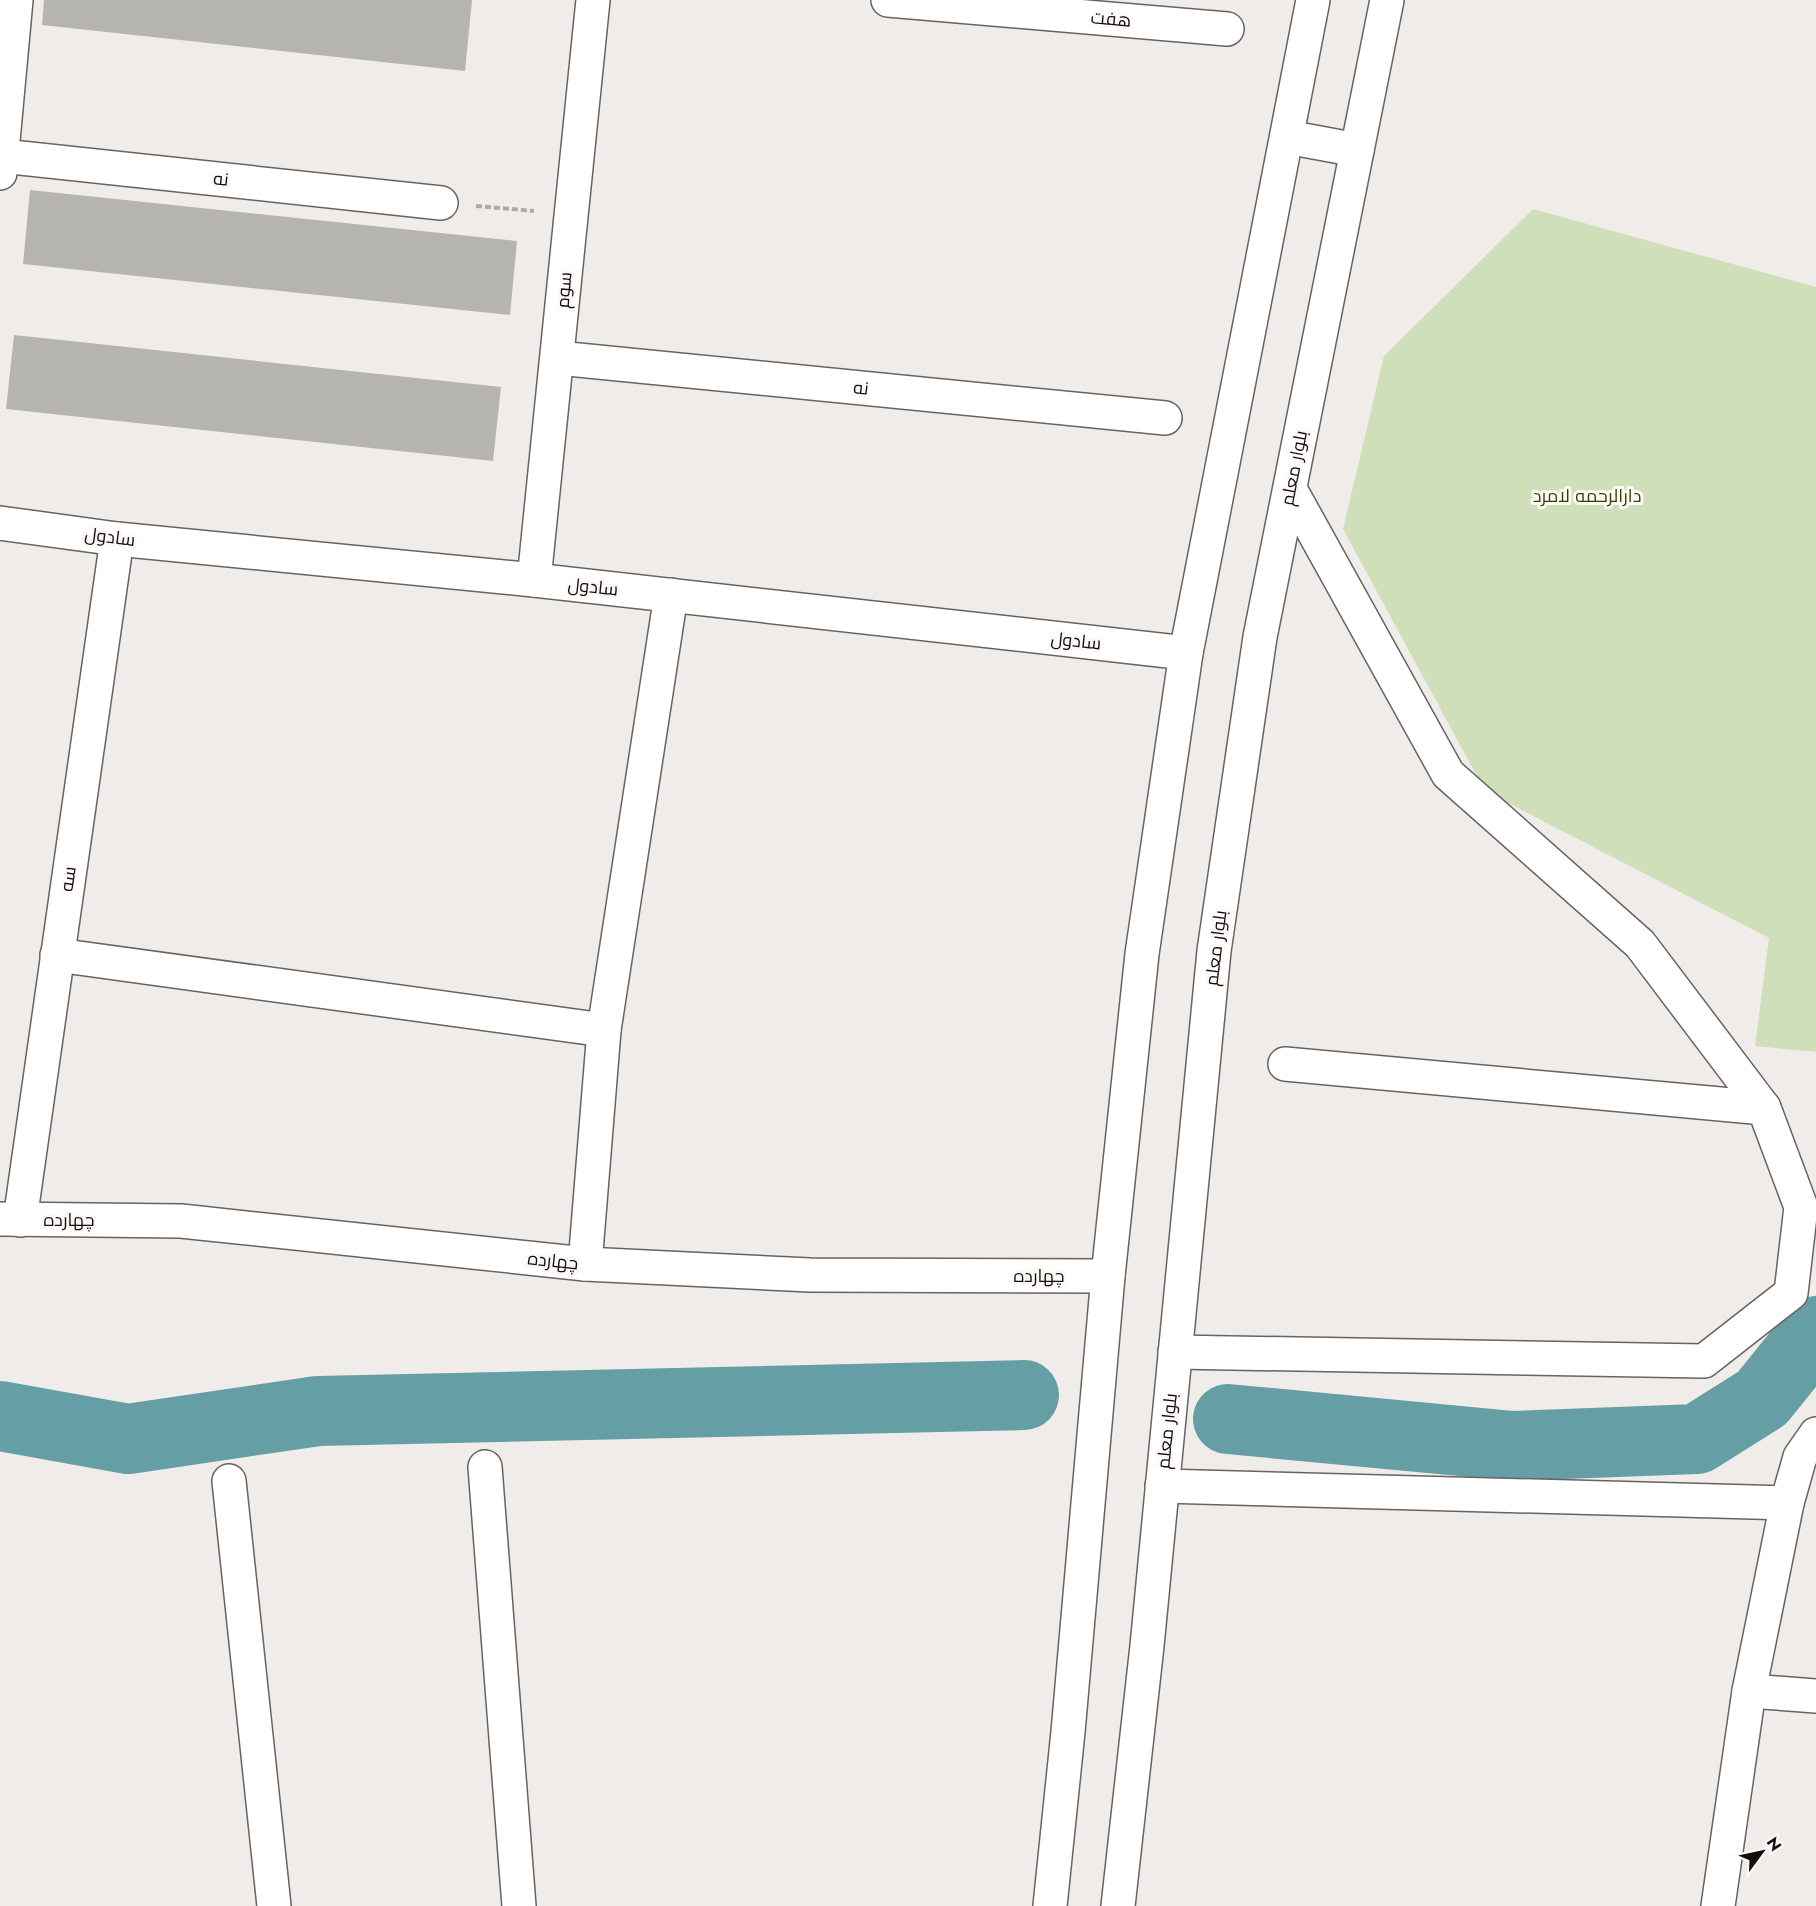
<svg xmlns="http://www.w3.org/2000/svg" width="1816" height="1906" viewBox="0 0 1816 1906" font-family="Jost,Cairo,sans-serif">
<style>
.green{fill:#cfdfba}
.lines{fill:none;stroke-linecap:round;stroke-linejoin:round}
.river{stroke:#659ea4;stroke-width:70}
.building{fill:#b6b4b0}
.minor-casing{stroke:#676360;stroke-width:36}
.path{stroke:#ada9a7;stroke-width:4;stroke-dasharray:6 3;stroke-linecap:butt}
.minor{stroke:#fff;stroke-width:33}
.labels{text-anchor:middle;stroke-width:6;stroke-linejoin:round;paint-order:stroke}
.street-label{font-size:18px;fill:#100f0e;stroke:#fef9f6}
.park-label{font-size:18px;fill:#304402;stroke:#fef9f6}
</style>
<rect width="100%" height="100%" fill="#f0ece9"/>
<path class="green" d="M 1533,209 L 1816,287 L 1816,1052 L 1755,1046 L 1769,938 L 1485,791 L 1343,529 L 1384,356 Z"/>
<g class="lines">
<g class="river">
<path d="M 0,1416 L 128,1439 L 318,1411 L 1024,1395"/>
<path d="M 1228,1419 L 1513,1446 L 1697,1439 L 1762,1398 L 1816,1331"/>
</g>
</g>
<g class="building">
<path d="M 44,0 L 472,0 L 465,71 L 42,25 Z"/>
<path d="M 30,190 L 517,241 L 510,315 L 23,264 Z"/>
<path d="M 14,335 L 501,387 L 493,461 L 6,409 Z"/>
</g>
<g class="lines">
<g class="minor-casing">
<g id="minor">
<path d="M 888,0 L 1227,29"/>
<path d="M 1287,137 L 1357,150"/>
<path d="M 2,156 L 441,203"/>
<path d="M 0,173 L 16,0"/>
<path d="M 558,358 L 1165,418"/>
<path d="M 1290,489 L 1448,774 L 1640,944 L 1764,1108"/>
<path d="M 0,523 L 117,539 L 534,580 L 1186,653"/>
<path d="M 534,580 L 593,0"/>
<path d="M 57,955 L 604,1030"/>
<path d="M 0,1219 L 181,1221 L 585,1264 L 810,1275 L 1108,1276"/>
<path d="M 20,1220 L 117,539"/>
<path d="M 585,1264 L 604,1030 L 671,595"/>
<path d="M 1175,1352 L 1704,1361 L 1791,1293 L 1801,1207 L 1764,1108 L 1285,1064"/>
<path d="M 485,1467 L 519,1906"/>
<path d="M 229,1481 L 274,1906"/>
<path d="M 1162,1486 L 1787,1503"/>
<path d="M 1749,1691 L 1816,1696"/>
<path d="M 1050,1906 L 1068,1732 L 1108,1276 L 1142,954 L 1186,653 L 1313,0"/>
<path d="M 1118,1906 L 1147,1646 L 1214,951 L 1260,637 L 1387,0"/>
<path d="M 1718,1906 L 1749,1691 L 1787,1503 L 1800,1457 L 1816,1434"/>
</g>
</g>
<path class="path" d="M 476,206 L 534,211"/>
<use href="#minor" class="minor"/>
</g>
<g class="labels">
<g class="street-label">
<text transform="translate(1111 19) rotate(5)" y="6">هفت</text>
<text transform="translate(221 179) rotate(6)" y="6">نه</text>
<text transform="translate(564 290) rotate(-85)" y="6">سوم</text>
<text transform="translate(861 388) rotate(6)" y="6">نه</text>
<text transform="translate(1294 468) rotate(-79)" y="6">بلوار معلم</text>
<text transform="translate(110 537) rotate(7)" y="6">سادول</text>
<text transform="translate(593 587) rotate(6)" y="6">سادول</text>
<text transform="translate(1076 641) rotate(6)" y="6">سادول</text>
<text transform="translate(68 879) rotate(-82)" y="6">سه</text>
<text transform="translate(1216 948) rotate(-83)" y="6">بلوار معلم</text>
<text x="69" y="1226">چهارده</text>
<text transform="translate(553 1261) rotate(6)" y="6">چهارده</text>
<text x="1039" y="1282">چهارده</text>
<text transform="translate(1167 1431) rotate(-84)" y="6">بلوار معلم</text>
</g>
<g class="park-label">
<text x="1587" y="502">دارالرحمه لامرد</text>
</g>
</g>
<g transform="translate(1762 1852) rotate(57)" stroke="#fef9f6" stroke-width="4.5" paint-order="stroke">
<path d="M0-4.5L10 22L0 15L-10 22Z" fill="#100f0e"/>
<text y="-9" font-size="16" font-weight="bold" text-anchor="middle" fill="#100f0e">N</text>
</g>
</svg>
